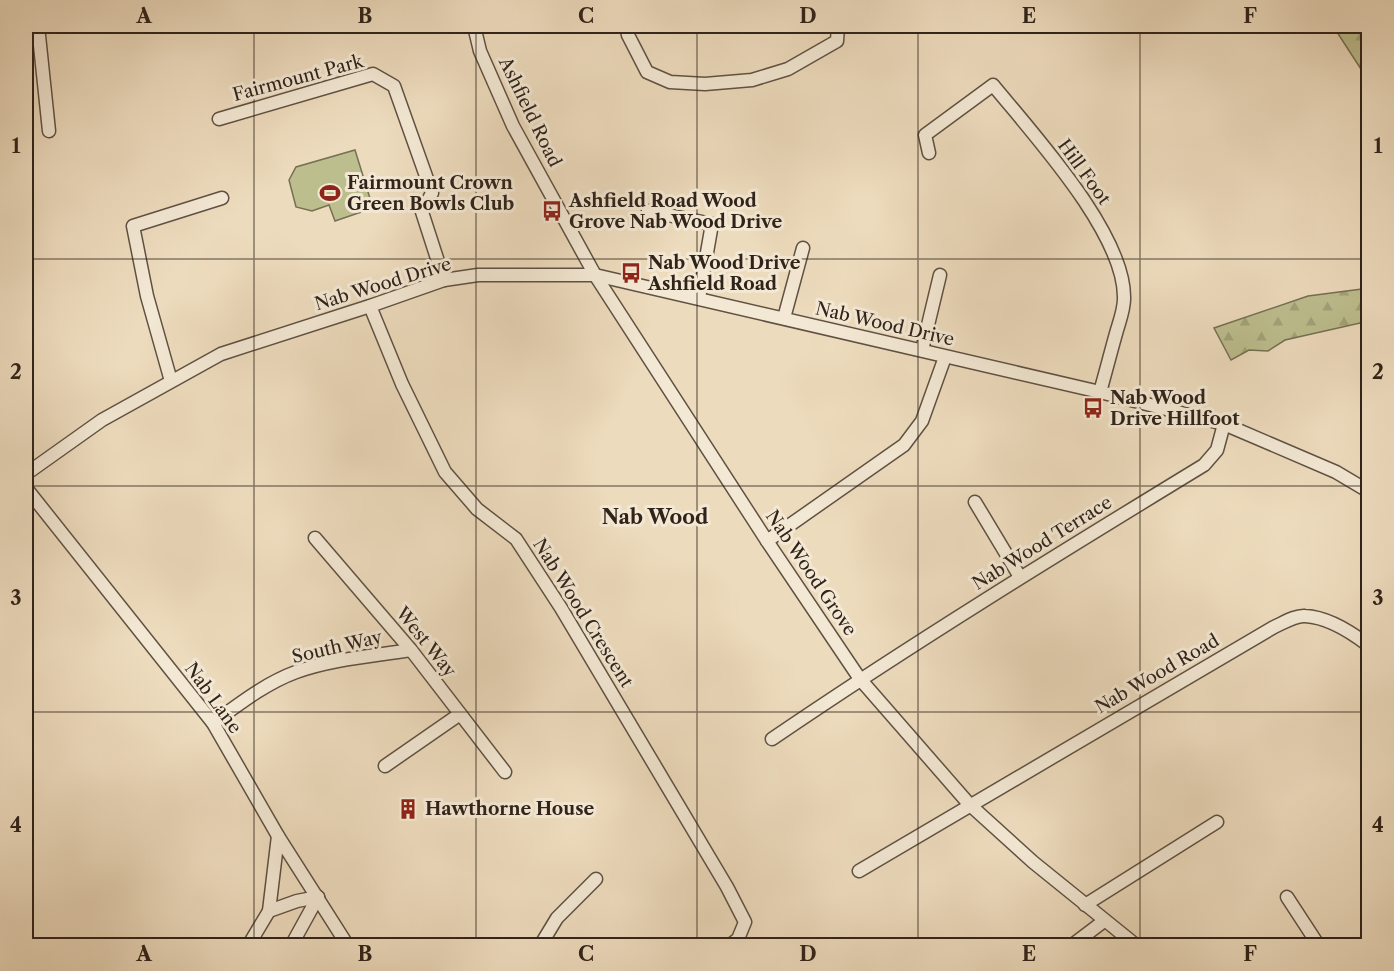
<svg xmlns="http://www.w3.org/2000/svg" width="1394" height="971" viewBox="0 0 1394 971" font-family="'Libre Caslon Text',serif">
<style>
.forest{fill:url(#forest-firs);stroke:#767054;stroke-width:1.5}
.garden{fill:#bdbe8e;stroke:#767054;stroke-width:1.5}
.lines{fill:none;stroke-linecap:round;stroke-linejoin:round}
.street-casing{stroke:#5f5143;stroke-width:15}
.street{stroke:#f3e8d4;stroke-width:12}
.grid{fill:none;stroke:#30231a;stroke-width:1.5;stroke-opacity:0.55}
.labels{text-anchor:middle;stroke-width:6;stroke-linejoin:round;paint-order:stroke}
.street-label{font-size:18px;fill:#30231a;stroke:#f3e8d4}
.poi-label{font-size:18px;font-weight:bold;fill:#30231a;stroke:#f3e8d4;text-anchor:start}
.neighbourhood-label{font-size:20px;font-weight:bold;fill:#30231a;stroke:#f3e8d4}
.neatline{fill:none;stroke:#30231a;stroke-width:2}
.grid-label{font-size:20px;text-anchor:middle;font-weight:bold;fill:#30231a}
</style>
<defs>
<pattern id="forest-firs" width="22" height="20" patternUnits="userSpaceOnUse" patternTransform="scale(1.5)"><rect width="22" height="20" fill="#bdbe8e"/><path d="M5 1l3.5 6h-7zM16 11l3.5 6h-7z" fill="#a3a37a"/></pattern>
</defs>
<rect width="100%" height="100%" fill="#eddbbd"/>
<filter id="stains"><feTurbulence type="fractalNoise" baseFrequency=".00333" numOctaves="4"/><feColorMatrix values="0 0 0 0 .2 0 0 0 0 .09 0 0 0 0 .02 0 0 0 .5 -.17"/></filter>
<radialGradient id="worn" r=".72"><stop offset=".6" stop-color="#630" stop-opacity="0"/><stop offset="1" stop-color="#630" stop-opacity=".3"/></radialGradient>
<g class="forest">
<path d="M 1333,26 L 1368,26 L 1368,80 Z"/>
<path d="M 1368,286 L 1368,326 L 1360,323 L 1285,340 L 1268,351 L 1249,350 L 1231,360 L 1214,328 L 1308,296 L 1362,289 Z"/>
</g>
<path class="garden" d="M 355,150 L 373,208 L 335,221 L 329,205 L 312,211 L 296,207 L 289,180 L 296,167 Z"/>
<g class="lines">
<g class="street-casing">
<g id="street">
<path d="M 38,26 L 49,131"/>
<path d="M 474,26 L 480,51 L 513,126 L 595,275 L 767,541 L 860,679 L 969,804 L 1033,862 L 1137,946"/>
<path d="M 626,26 L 628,35 L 647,72 L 670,82 L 705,84 L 752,80 L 788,69 L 837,41 L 838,26"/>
<path d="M 219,119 L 373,74 L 394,86 L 432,193 L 422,212 L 444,280"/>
<path d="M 929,153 L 925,135 L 993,85 C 1034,135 1126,235 1124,299 C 1124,309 1120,320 1117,330 C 1111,351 1106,371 1100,392"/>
<path d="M 648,211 L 712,224 L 699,298"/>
<path d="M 370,306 L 402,384 L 445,472 L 477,509 L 516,539 L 561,608 L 727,887 L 745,922 L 738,939 L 729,946"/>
<path d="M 784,318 L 803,248"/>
<path d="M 922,350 L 940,275"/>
<path d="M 171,381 L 147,296 L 133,226 L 222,198"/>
<path d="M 26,474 L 102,420 L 221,354 L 370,306 L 444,280 L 478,275 L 595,275 L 1100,392 L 1224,424 L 1336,472 L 1368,491"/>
<path d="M 26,488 L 213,723 L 278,836 L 348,946"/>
<path d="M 975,502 L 1020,577"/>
<path d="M 315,538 L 411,650 L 505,772"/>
<path d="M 767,541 L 904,445 L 922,421 L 945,357"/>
<path d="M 213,723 C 239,704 266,683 296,672 C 332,659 373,656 411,650"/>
<path d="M 772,739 C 913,643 1058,554 1204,465 L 1217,450 L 1224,424"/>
<path d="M 385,766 L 460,714"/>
<path d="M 859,871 L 1274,627 C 1283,623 1296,615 1305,616 C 1328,617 1351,632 1368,645"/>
<path d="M 1287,897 L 1319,946"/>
<path d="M 1085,905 L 1217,822"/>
<path d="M 269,911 L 278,836"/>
<path d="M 248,946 L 269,911 L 297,901 L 318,897"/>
<path d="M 291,946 L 318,897"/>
<path d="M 540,946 L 557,918 L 596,879"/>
<path d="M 1071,946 L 1104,921"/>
</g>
</g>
<use href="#street" class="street"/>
</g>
<path class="grid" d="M 254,26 L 254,946M 476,26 L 476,946M 697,26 L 697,946M 918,26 L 918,946M 1140,26 L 1140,946M 26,259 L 1368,259M 26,486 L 1368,486M 26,712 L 1368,712"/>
<defs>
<g id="stadium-bare" transform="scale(1.62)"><path d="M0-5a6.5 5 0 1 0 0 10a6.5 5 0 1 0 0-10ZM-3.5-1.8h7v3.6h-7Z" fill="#8f2418" stroke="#f3e8d4" stroke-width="2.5" paint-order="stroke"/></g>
<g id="bus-bare" transform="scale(1.62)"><path d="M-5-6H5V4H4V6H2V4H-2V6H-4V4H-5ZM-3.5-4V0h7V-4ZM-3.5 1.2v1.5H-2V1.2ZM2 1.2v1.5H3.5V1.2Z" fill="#8f2418" stroke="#f3e8d4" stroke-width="2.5" paint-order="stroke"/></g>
<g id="building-bare" transform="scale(1.62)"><path d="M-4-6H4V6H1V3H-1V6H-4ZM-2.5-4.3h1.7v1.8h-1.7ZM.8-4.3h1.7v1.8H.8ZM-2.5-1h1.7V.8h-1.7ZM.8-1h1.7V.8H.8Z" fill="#8f2418" stroke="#f3e8d4" stroke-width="2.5" paint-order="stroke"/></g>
</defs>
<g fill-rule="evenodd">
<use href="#stadium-bare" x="330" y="193"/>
<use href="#bus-bare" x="552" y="211"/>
<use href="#bus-bare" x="631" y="273"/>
<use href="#bus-bare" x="1093" y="408"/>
<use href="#building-bare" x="408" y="809"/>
</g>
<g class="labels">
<g class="street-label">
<text transform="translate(298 78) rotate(-15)" y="6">Fairmount Park</text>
<text transform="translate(530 112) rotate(64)" y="6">Ashfield Road</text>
<text transform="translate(1084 172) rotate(54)" y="6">Hill Foot</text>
<text transform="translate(383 284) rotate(-17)" y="6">Nab Wood Drive</text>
<text transform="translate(885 324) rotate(13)" y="6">Nab Wood Drive</text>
<text transform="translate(1042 543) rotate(-32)" y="6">Nab Wood Terrace</text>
<text transform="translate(811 573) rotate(56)" y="6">Nab Wood Grove</text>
<text transform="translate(583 613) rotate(58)" y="6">Nab Wood Crescent</text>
<text transform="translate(426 642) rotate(51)" y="6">West Way</text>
<text transform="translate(337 647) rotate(-13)" y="6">South Way</text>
<text transform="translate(1157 674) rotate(-30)" y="6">Nab Wood Road</text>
<text transform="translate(213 698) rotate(54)" y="6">Nab Lane</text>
</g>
<g class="poi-label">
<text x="347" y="189">Fairmount Crown<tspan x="347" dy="21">Green Bowls Club</tspan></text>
<text x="569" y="207">Ashfield Road Wood<tspan x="569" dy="21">Grove Nab Wood Drive</tspan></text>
<text x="648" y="269">Nab Wood Drive<tspan x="648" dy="21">Ashfield Road</tspan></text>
<text x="1110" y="404">Nab Wood<tspan x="1110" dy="21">Drive Hillfoot</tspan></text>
<text x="425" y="815">Hawthorne House</text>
</g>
<g class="neighbourhood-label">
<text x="655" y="524">Nab Wood</text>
</g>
</g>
<rect width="1394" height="971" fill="none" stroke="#eddbbd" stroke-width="66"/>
<rect x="33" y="33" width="1328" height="905" class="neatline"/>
<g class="grid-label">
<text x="144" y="23">A</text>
<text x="365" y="23">B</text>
<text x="586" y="23">C</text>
<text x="808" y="23">D</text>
<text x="1029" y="23">E</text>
<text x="1250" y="23">F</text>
<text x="16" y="153">1</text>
<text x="1378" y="153">1</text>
<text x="16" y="379">2</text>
<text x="1378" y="379">2</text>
<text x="16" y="605">3</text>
<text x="1378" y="605">3</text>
<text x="16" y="832">4</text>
<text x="1378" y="832">4</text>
<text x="144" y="961">A</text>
<text x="365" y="961">B</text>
<text x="586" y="961">C</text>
<text x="808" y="961">D</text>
<text x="1029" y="961">E</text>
<text x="1250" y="961">F</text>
</g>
<rect width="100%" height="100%" filter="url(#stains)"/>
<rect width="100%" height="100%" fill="url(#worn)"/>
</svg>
